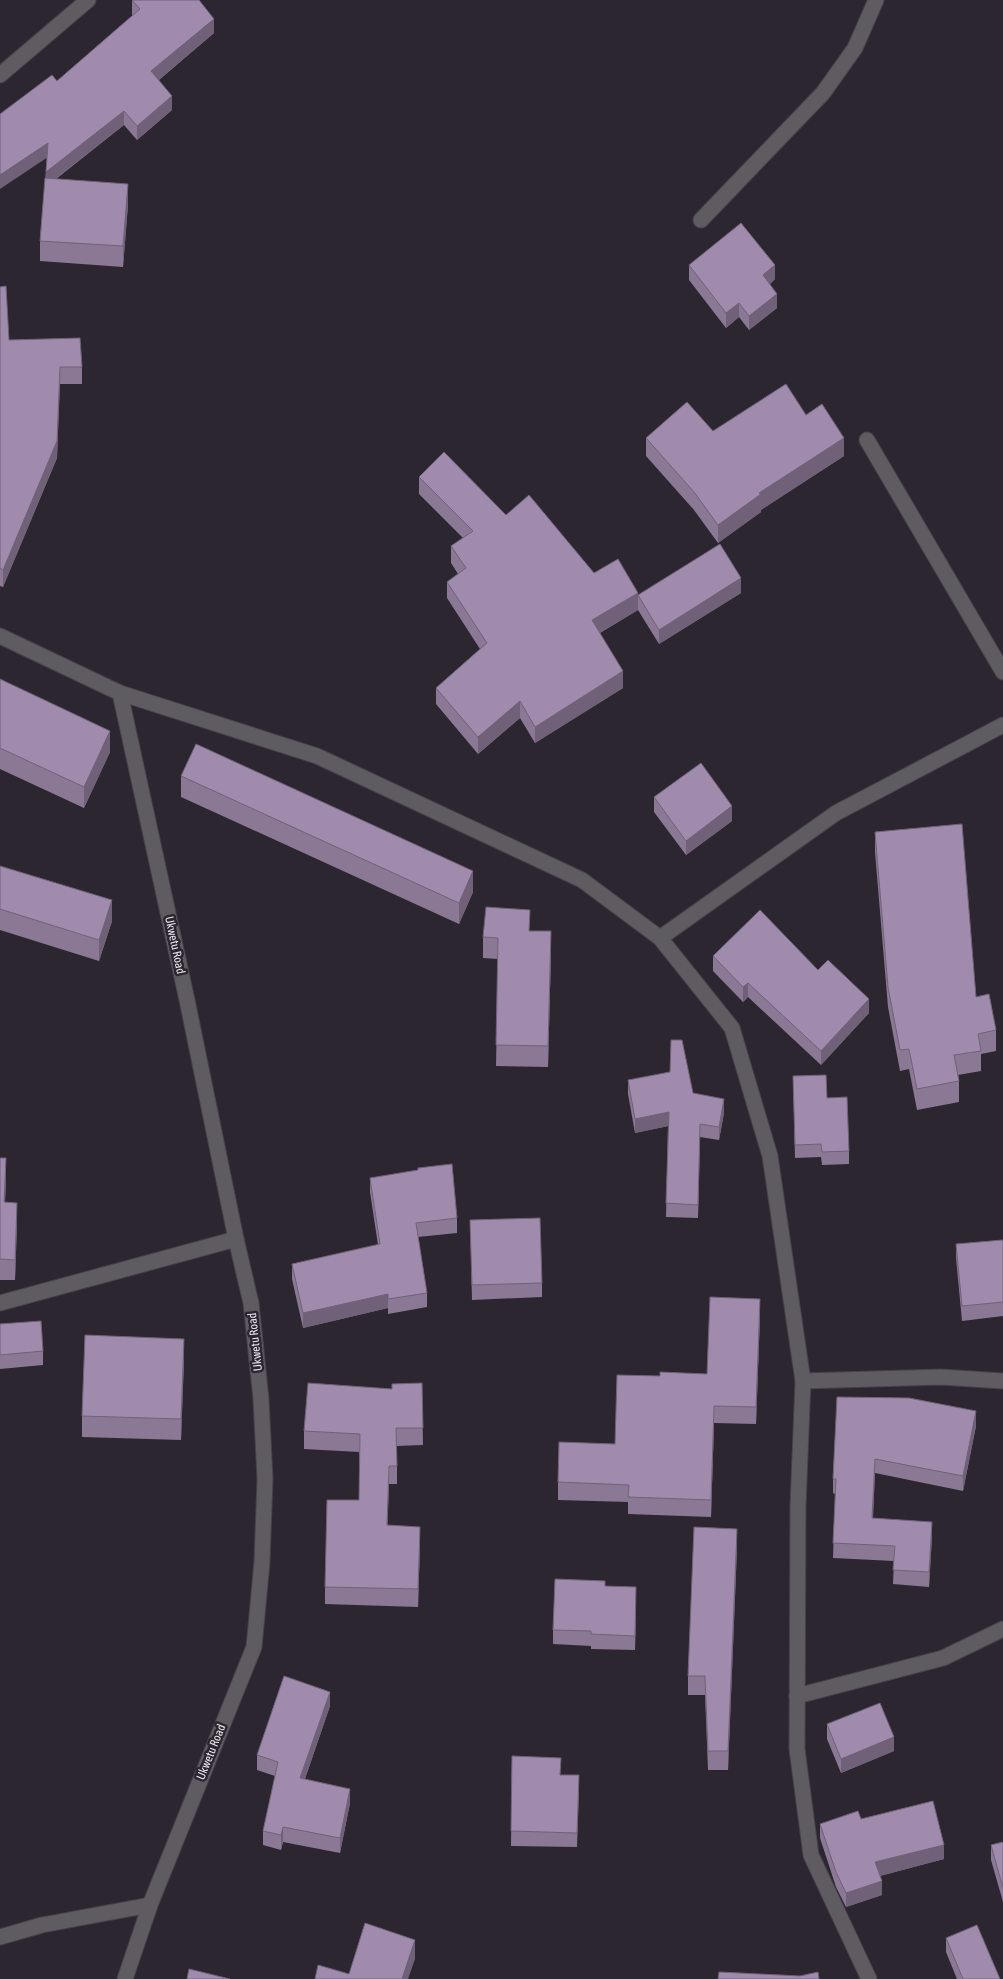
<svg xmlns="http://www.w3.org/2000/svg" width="1003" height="1979" viewBox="0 0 1003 1979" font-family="'Asap Condensed',sans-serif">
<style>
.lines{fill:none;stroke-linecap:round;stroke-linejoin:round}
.minor-casing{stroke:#47414a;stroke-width:17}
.minor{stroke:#5f5c61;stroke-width:15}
.wall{fill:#8a7895}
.shaded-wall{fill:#706179}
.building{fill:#a08bad;stroke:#706179}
.labels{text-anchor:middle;stroke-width:5;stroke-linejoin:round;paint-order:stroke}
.street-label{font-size:12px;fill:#ebe6ed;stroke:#2c2630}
</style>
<rect width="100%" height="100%" fill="#2c2630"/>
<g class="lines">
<g class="minor-casing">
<g id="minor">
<path d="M 0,75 L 88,0"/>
<path d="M 701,220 L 823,93 L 855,48 L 876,0"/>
<path d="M 867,440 L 1003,672"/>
<path d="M 0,636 L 120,693 L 317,756 L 582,880 L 660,938 L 732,1028 L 770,1156 L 803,1381 L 798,1506 L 797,1749 L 811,1855 L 869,1979"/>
<path d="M 120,693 L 187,1000 L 236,1239 L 251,1303 L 261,1399 L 265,1479 L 262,1562 L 254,1647 L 150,1905 L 125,1979"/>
<path d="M 660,938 L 836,813 L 1003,725"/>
<path d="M 0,1303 L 236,1239"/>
<path d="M 803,1381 L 941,1377 L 1003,1381"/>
<path d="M 797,1696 L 943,1658 L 1003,1629"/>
<path d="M 0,1937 L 42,1925 L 150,1905"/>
</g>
</g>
<use href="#minor" class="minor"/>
</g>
<g class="wall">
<path d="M 132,0 L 214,33 L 159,80 L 172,110 L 137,140 L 124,125 L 56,179 L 128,205 L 123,267 L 40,261 L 40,241 L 47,158 L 57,81 L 133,15 L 132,15 Z"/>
<path d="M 689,265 L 775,279 L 770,284 L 777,308 L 749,330 L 739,317 L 726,328 L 689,280 Z"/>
<path d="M 0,287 L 9,340 L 82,367 L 82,384 L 60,384 L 57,458 L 3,587 L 0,586 Z"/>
<path d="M 806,415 L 844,456 L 761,510 L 761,512 L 718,543 L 694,510 L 646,456 L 646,438 L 713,431 Z"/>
<path d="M 419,477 L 506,515 L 594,573 L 638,595 L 741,593 L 659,644 L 638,610 L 600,633 L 623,688 L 535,743 L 520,718 L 478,754 L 436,704 L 436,688 L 480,649 L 447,598 L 447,582 L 458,574 L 451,563 L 451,546 L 463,538 L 419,494 Z"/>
<path d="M 0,679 L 110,752 L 84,808 L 0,769 Z"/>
<path d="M 181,776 L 473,892 L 459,924 L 181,797 Z"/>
<path d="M 654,797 L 732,821 L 686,855 L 654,812 Z"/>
<path d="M 875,832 L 996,1030 L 996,1051 L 981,1054 L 981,1071 L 958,1075 L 959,1081 L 959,1102 L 917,1110 L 909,1069 L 900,1071 L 888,1007 L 875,852 Z"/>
<path d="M 0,866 L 112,921 L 99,961 L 0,930 Z"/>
<path d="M 530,931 L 551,952 L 548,1067 L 496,1066 L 498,959 L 483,958 L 483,937 Z"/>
<path d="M 713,956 L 869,1013 L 821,1065 L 748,997 L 743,1002 L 713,971 Z"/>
<path d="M 793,1076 L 827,1098 L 849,1151 L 849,1164 L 822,1165 L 821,1157 L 795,1158 Z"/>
<path d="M 628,1080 L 693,1093 L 724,1113 L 719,1140 L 700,1137 L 698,1218 L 666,1217 L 668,1126 L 635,1133 L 628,1094 Z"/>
<path d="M 0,1158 L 6,1179 L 5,1202 L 17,1224 L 15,1280 L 0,1280 Z"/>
<path d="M 370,1178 L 457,1218 L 457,1233 L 418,1237 L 427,1293 L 427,1307 L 388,1314 L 388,1308 L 303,1328 L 292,1279 L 292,1264 L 378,1245 L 370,1192 Z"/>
<path d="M 470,1220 L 542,1283 L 542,1297 L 472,1300 Z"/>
<path d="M 1003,1240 L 1003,1316 L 962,1321 L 956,1258 L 956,1244 Z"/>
<path d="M 760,1316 L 756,1424 L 714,1423 L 711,1517 L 628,1514 L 628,1502 L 558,1500 L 558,1482 L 615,1444 L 660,1376 L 707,1374 Z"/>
<path d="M 0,1324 L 43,1351 L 43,1365 L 0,1369 Z"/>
<path d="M 184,1359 L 181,1440 L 82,1437 L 82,1416 Z"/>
<path d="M 422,1383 L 423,1445 L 397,1446 L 397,1484 L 389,1484 L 387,1525 L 420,1544 L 418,1607 L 325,1604 L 325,1587 L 359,1500 L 359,1452 L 304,1449 L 304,1431 L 392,1389 Z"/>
<path d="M 837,1397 L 976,1426 L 963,1491 L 875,1473 L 873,1518 L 932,1536 L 929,1587 L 893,1584 L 894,1561 L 833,1558 L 835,1494 L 833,1493 L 833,1479 Z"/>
<path d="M 737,1548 L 728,1770 L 708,1770 L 705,1695 L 688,1695 L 688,1676 Z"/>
<path d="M 605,1586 L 636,1601 L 635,1650 L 591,1649 L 591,1646 L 553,1644 L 553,1630 Z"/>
<path d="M 330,1706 L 305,1779 L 350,1803 L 340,1853 L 283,1842 L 281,1850 L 263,1845 L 263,1831 L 275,1776 L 257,1770 L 257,1755 Z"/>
<path d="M 827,1724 L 894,1751 L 841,1773 L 827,1739 Z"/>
<path d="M 512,1756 L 561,1775 L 579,1790 L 577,1847 L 511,1846 Z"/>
<path d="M 861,1819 L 944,1859 L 880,1876 L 882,1895 L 846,1907 L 836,1887 L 820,1838 L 820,1824 Z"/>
<path d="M 1003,1842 L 1003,1902 L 991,1860 L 991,1845 Z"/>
<path d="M 946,1938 L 1000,1979 L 957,1979 L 946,1952 Z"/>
</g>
<g class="shaded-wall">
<path d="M 214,19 L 214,33 L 151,86 L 151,71 Z"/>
<path d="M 172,96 L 172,110 L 137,140 L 137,126 Z"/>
<path d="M 124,111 L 124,125 L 46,186 L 46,172 Z"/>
<path d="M 48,143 L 48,157 L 0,189 L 0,175 Z"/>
<path d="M 128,184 L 128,205 L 123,267 L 123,246 Z"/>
<path d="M 775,265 L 775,279 L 763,290 L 763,275 Z"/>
<path d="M 777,294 L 777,308 L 749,330 L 749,316 Z"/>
<path d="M 739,303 L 739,317 L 726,328 L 726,313 Z"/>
<path d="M 60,367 L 57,458 L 3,587 L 3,570 Z"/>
<path d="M 844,438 L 844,456 L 761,510 L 761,512 L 718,543 L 718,525 L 759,493 Z"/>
<path d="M 741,578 L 741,593 L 659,644 L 659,630 Z"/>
<path d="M 638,593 L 638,610 L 592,637 L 592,620 Z"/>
<path d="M 623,671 L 623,688 L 535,743 L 535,727 Z"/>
<path d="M 520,701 L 520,718 L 478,754 L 478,737 Z"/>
<path d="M 110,731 L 110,752 L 84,808 L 84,787 Z"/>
<path d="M 732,806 L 732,821 L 686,855 L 686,841 Z"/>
<path d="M 473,871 L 473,892 L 459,924 L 459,903 Z"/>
<path d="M 112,900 L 112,921 L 99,961 L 99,940 Z"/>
<path d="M 551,931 L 551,952 L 548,1067 L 548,1046 Z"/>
<path d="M 748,983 L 748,997 L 743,1002 L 743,987 Z"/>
<path d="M 869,999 L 869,1013 L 821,1065 L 821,1051 Z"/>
<path d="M 724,1099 L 724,1113 L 719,1140 L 719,1127 Z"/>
<path d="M 669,1112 L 669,1126 L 635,1133 L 635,1119 Z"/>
<path d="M 700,1124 L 700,1137 L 698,1218 L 698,1205 Z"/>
<path d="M 6,1158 L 6,1179 L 4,1223 L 4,1202 Z"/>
<path d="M 17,1203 L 17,1224 L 15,1280 L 15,1260 Z"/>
<path d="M 388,1294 L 388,1308 L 303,1328 L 303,1313 Z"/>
<path d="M 760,1299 L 760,1316 L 756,1424 L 756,1407 Z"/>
<path d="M 184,1339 L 184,1359 L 181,1440 L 181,1419 Z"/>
<path d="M 714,1406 L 714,1423 L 711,1517 L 711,1500 Z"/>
<path d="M 976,1411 L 976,1426 L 963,1491 L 963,1476 Z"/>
<path d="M 875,1459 L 875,1473 L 872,1532 L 872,1518 Z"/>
<path d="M 389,1466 L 389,1484 L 387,1543 L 387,1525 Z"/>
<path d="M 932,1522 L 932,1536 L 929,1587 L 929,1572 Z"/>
<path d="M 420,1527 L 420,1544 L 418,1607 L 418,1589 Z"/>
<path d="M 737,1529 L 737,1548 L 728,1770 L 728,1751 Z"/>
<path d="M 636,1587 L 636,1601 L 635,1650 L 635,1636 Z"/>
<path d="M 330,1692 L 330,1706 L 300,1793 L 300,1778 Z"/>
<path d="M 894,1737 L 894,1751 L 841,1773 L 841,1759 Z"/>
<path d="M 350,1789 L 350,1803 L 340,1853 L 340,1838 Z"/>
<path d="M 283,1827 L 283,1842 L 281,1850 L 281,1835 Z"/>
<path d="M 944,1845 L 944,1859 L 875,1877 L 875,1862 Z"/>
<path d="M 882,1881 L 882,1895 L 846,1907 L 846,1893 Z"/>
<path d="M 415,1940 L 415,1959 L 408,1979 L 402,1979 Z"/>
</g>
<g class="building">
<path d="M 132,0 L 199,0 L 214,19 L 151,71 L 172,96 L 137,126 L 124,111 L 46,172 L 48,143 L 0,175 L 0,114 L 52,75 L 57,81 L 140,9 Z"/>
<path d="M 45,178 L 128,184 L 123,246 L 40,241 Z"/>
<path d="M 741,223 L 775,265 L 763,275 L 777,294 L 749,316 L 739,303 L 726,313 L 689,265 Z"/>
<path d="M 6,286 L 9,340 L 80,338 L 82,367 L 60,367 L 57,441 L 3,570 L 0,568 L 0,287 Z"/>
<path d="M 786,384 L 806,415 L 822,404 L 844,438 L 759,493 L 761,494 L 718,525 L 694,492 L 646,438 L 687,402 L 713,431 Z"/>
<path d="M 444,452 L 506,515 L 529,495 L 594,573 L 618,559 L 638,593 L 592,620 L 623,671 L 535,727 L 520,701 L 478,737 L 436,688 L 487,643 L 447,582 L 466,568 L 451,546 L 473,531 L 419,477 Z"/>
<path d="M 720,544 L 741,578 L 659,630 L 638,595 Z"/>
<path d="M 0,679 L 110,731 L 84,787 L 0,748 Z"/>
<path d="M 196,744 L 473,871 L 459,903 L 181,776 Z"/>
<path d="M 701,763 L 732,806 L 686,841 L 654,797 Z"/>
<path d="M 962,824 L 976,997 L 989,994 L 996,1030 L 978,1034 L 981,1051 L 954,1055 L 959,1081 L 917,1089 L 909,1049 L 900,1050 L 888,987 L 875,832 Z"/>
<path d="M 0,866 L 112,900 L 99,940 L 0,909 Z"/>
<path d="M 486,907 L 530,910 L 529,931 L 551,931 L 548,1046 L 496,1045 L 498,938 L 483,937 Z"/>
<path d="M 760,910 L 818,970 L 828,960 L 869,999 L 821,1051 L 748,983 L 743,987 L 713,956 Z"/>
<path d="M 671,1040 L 682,1040 L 693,1093 L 724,1099 L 719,1127 L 700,1124 L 698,1205 L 666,1203 L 669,1112 L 635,1119 L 628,1080 L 670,1072 Z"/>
<path d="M 826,1075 L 827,1098 L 847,1097 L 849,1151 L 822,1152 L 821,1144 L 795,1145 L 793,1076 Z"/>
<path d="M 0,1158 L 6,1158 L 4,1202 L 17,1203 L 15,1260 L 0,1259 Z"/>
<path d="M 452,1164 L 457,1218 L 416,1223 L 427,1293 L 388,1299 L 388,1294 L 303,1313 L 292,1264 L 380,1244 L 370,1178 L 418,1170 L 418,1168 Z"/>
<path d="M 540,1218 L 542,1283 L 472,1285 L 470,1220 Z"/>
<path d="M 1003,1240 L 1003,1302 L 962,1306 L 956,1244 Z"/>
<path d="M 710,1297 L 760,1299 L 756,1407 L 714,1406 L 711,1500 L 628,1497 L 629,1485 L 558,1482 L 559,1442 L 615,1444 L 617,1375 L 660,1376 L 660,1372 L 707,1374 Z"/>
<path d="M 41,1321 L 43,1351 L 0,1355 L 0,1324 Z"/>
<path d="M 85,1335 L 184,1339 L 181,1419 L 82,1416 Z"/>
<path d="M 308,1383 L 392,1389 L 392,1384 L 422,1383 L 423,1428 L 396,1428 L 397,1466 L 389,1466 L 387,1525 L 420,1527 L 418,1589 L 325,1587 L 327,1500 L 359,1500 L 360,1434 L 304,1431 Z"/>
<path d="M 837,1397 L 909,1398 L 976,1411 L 963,1476 L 875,1459 L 872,1518 L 932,1522 L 929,1572 L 893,1570 L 895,1546 L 833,1543 L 836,1479 L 833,1479 Z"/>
<path d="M 694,1527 L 737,1529 L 728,1751 L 708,1751 L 705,1676 L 688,1676 Z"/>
<path d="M 555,1579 L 605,1581 L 605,1586 L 636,1587 L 635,1636 L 591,1634 L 591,1631 L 553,1630 Z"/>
<path d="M 284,1676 L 330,1692 L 300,1778 L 350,1789 L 340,1838 L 283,1827 L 281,1835 L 263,1831 L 278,1762 L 257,1755 Z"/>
<path d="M 880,1703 L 894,1737 L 841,1759 L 827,1724 Z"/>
<path d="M 512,1756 L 561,1758 L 560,1775 L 579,1775 L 577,1833 L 511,1831 Z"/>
<path d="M 933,1801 L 944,1845 L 875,1862 L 882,1881 L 846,1893 L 836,1872 L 820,1824 L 858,1811 L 861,1819 Z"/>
<path d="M 1003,1842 L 1003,1888 L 991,1845 Z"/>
<path d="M 365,1923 L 415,1940 L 402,1979 L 315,1979 L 318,1965 L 349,1974 Z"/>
<path d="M 977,1925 L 1000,1979 L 963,1979 L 946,1938 Z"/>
<path d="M 189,1969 L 230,1979 L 187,1979 Z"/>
<path d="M 719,1972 L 800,1976 L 818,1972 L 819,1979 L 718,1979 Z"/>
</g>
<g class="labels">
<g class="street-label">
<text transform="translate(175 945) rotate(78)" y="4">Ukwetu Road</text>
<text transform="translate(255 1342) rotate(-96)" y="4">Ukwetu Road</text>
<text transform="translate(211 1752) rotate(-68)" y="4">Ukwetu Road</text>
</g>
</g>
</svg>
